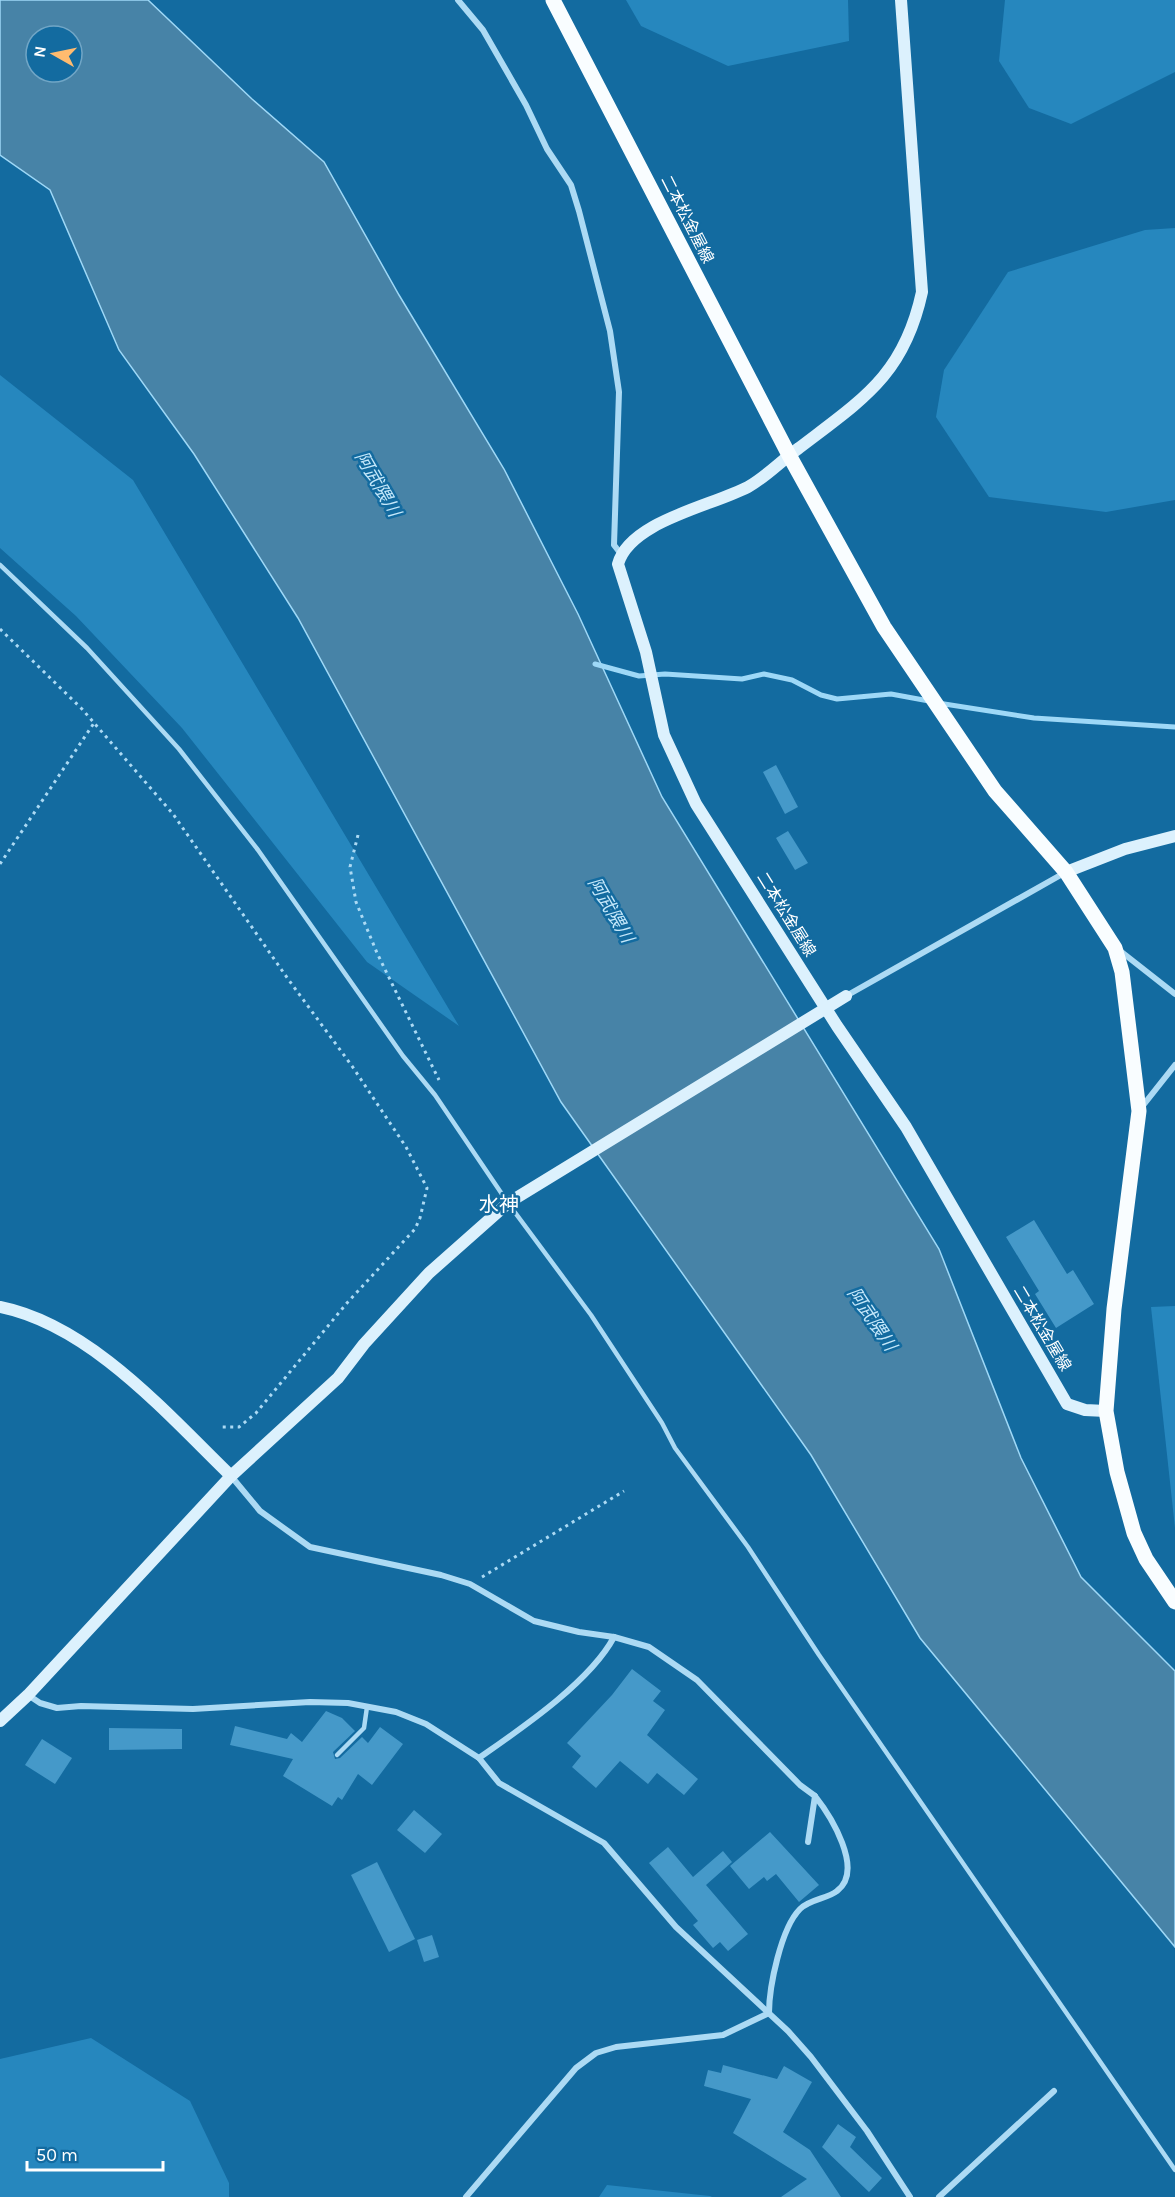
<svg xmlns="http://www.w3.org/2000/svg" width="1175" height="2197" viewBox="0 0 1175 2197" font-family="Karla,'Noto Sans JP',sans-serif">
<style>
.green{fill:#2687be}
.water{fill:#4783a7;stroke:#9ed8f7;stroke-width:1.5;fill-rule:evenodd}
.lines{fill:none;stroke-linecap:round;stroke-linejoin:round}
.stream{stroke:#9ed8f7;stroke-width:5}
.building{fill:#4599c9}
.path{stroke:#acdaf4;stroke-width:3;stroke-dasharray:3 4.5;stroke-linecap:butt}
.lane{stroke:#acdaf4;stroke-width:4.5}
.street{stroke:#acdaf4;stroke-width:6}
.secondary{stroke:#dcf1fd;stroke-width:12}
.primary{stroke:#f9fdff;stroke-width:15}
.labels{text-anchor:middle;stroke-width:5;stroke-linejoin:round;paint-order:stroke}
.street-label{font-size:16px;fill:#fff;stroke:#136ba0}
.water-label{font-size:18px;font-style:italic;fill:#c7e9fb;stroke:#136ba0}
.quarter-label{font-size:20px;fill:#fff;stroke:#136ba0}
</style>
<rect width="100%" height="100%" fill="#136ba0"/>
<g class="green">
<path d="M 626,0 L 848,0 L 849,41 L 728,66 L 641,26 Z"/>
<path d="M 1005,0 L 1175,0 L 1175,72 L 1071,124 L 1029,108 L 999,61 Z"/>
<path d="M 1175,228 L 1175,500 L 1106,512 L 989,497 L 936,417 L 944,370 L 1008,272 L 1145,230 Z"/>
<path d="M 0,375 L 133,480 L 459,1026 L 367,962 L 182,728 L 76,616 L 0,548 Z"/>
<path d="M 1175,1306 L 1175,1528 L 1151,1307 Z"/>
<path d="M 91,2038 L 190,2101 L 229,2183 L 229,2197 L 0,2197 L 0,2059 Z"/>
<path d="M 607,2185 L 710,2196 L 712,2197 L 599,2197 Z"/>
</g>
<path class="water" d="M 0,0 L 148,0 L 252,99 L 324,162 L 399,295 L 504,469 L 578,614 L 662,797 L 939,1249 L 1021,1458 L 1081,1577 L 1175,1671 L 1175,1947 L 920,1638 L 811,1455 L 561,1102 L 298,618 L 194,454 L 119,350 L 50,190 L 0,155 ZM 36,36 L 72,36 L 72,72 L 36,72 Z"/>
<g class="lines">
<g class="stream">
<path d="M 595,664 L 639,676 L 665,674 L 742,679 L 764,674 L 792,680 L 821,695 L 837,699 L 891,694 L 929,701"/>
<path d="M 938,703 L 1034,718 L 1175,727"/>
</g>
</g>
<g class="building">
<path d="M 776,765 L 798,807 L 785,814 L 763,772 Z"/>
<path d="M 788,831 L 808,863 L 795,870 L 776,838 Z"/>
<path d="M 1034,1220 L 1067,1274 L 1073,1270 L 1094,1304 L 1056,1328 L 1035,1294 L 1039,1291 L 1006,1237 Z"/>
<path d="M 632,1669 L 661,1691 L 653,1701 L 665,1710 L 647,1735 L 698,1779 L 684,1795 L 657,1773 L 648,1784 L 620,1761 L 596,1788 L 572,1767 L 581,1756 L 567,1743 L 612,1695 Z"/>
<path d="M 326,1711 L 342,1718 L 355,1731 L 333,1752 L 335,1759 L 340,1758 L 362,1737 L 368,1743 L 380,1727 L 403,1744 L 372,1785 L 358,1774 L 342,1800 L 338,1797 L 332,1806 L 283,1776 L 293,1759 L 230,1745 L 235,1726 L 287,1739 L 291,1733 L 302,1742 Z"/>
<path d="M 109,1728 L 182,1729 L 182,1749 L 109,1750 Z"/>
<path d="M 42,1739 L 72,1758 L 55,1784 L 25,1765 Z"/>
<path d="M 414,1810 L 442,1834 L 425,1853 L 397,1830 Z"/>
<path d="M 770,1832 L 819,1885 L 799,1902 L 776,1874 L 767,1881 L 764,1877 L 749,1889 L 730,1866 Z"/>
<path d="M 668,1847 L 693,1877 L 723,1851 L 732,1862 L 706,1885 L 748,1934 L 728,1951 L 720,1942 L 713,1948 L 693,1925 L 698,1921 L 649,1863 Z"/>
<path d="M 377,1862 L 415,1939 L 389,1952 L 351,1875 Z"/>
<path d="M 432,1935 L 439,1957 L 424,1962 L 417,1940 Z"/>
<path d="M 723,2065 L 777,2079 L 784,2066 L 812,2082 L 783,2132 L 810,2150 L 841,2197 L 781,2197 L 807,2179 L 733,2133 L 751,2099 L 704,2086 L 708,2070 L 721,2073 Z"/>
<path d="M 838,2124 L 856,2137 L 850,2147 L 882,2178 L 869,2192 L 822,2147 Z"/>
</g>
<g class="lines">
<g class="path">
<path d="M 0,629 L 82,709 L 173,814 L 288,979 L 352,1066 L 406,1147 L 427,1188 L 420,1218 L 415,1229 L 347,1303 L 256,1413 L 239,1427 L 220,1427"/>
<path d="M 358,835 L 350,867 L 356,902 L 377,953 L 439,1080"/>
<path d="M 0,864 L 94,723"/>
<path d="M 482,1577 L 624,1491"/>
</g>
<g class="lane">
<path d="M 0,565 L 87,648 L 179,749 L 258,850 L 403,1056 L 435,1095 L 508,1203 L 591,1315 L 662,1423 L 675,1448 L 748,1547 L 819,1655 L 1175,2170"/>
<path d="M 337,1755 L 364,1728 L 367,1707"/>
</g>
<g class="street">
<path d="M 458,0 L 483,30 L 526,105 L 547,149 L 571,185 L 579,211 L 610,331 L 619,392 L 614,545 L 621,554"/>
<path d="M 1119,950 L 1175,994"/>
<path d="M 846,996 L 1066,872"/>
<path d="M 1141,1108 L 1175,1065"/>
<path d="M 231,1476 L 260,1511 L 310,1547 L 441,1575 L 470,1584 L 534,1621 L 579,1632 L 614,1637 L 649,1647 L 697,1680 L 800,1785 L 815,1796 L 808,1842"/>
<path d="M 28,1695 L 40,1703 L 57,1708 L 81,1706 L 193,1709 L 310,1702 L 348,1703 L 396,1712 L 426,1724 L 479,1758 L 499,1783 L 604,1843 L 676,1927 L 788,2031 L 811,2057 L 867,2131 L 910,2197"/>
<path d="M 479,1758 C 522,1728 590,1682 614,1637"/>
<path d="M 466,2197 L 576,2068 L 596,2053 L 616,2047 L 723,2035 L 769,2013 C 769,1987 781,1928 800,1909 C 810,1899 827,1899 837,1891 C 865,1870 830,1815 815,1796"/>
<path d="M 939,2197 L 1054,2091"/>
</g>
<g class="secondary">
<path d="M 901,0 L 922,292 C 904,375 863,399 799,448 C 782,460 766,477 748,487 C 712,506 630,521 618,564 L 646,652 L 664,735 L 696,804 L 837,1026 L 906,1127 L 1067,1404 L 1085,1410 L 1106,1411"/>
<path d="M 1066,872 L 1125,849 L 1175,836"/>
<path d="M 0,1307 C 90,1325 167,1414 231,1476"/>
<path d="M 0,1721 L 28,1695 L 231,1476 L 338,1378 L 364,1344 L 429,1273 L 508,1203 L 846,996"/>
</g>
<path class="primary" d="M 553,0 L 789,455 L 884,627 L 995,791 L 1066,872 L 1115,948 L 1122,972 L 1139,1111 L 1114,1309 L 1106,1411 L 1117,1472 L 1134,1533 L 1146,1559 L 1175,1602"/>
</g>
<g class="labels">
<g class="street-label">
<text transform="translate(688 219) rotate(63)" y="6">二本松金屋線</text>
<text transform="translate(787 914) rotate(58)" y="6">二本松金屋線</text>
<text transform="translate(1043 1328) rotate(59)" y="6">二本松金屋線</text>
</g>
<g class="water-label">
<text transform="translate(378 484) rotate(60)" y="6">阿武隈川</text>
<text transform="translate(611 910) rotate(60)" y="6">阿武隈川</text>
<text transform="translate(872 1319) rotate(56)" y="6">阿武隈川</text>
</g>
<g class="quarter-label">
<text x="499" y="1211">水神</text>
</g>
</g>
<g transform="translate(54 54) rotate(279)"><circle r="28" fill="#136ba0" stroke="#71a6c6" stroke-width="1.5"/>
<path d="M0-4.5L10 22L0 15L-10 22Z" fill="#ffbb6f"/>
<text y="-9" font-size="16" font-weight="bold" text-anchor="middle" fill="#ffffff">N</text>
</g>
<path d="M27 2161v9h136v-9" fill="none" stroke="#ffffff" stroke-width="3"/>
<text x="36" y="2161" font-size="18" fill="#ffffff" stroke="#136ba0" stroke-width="4.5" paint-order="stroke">50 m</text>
</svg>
